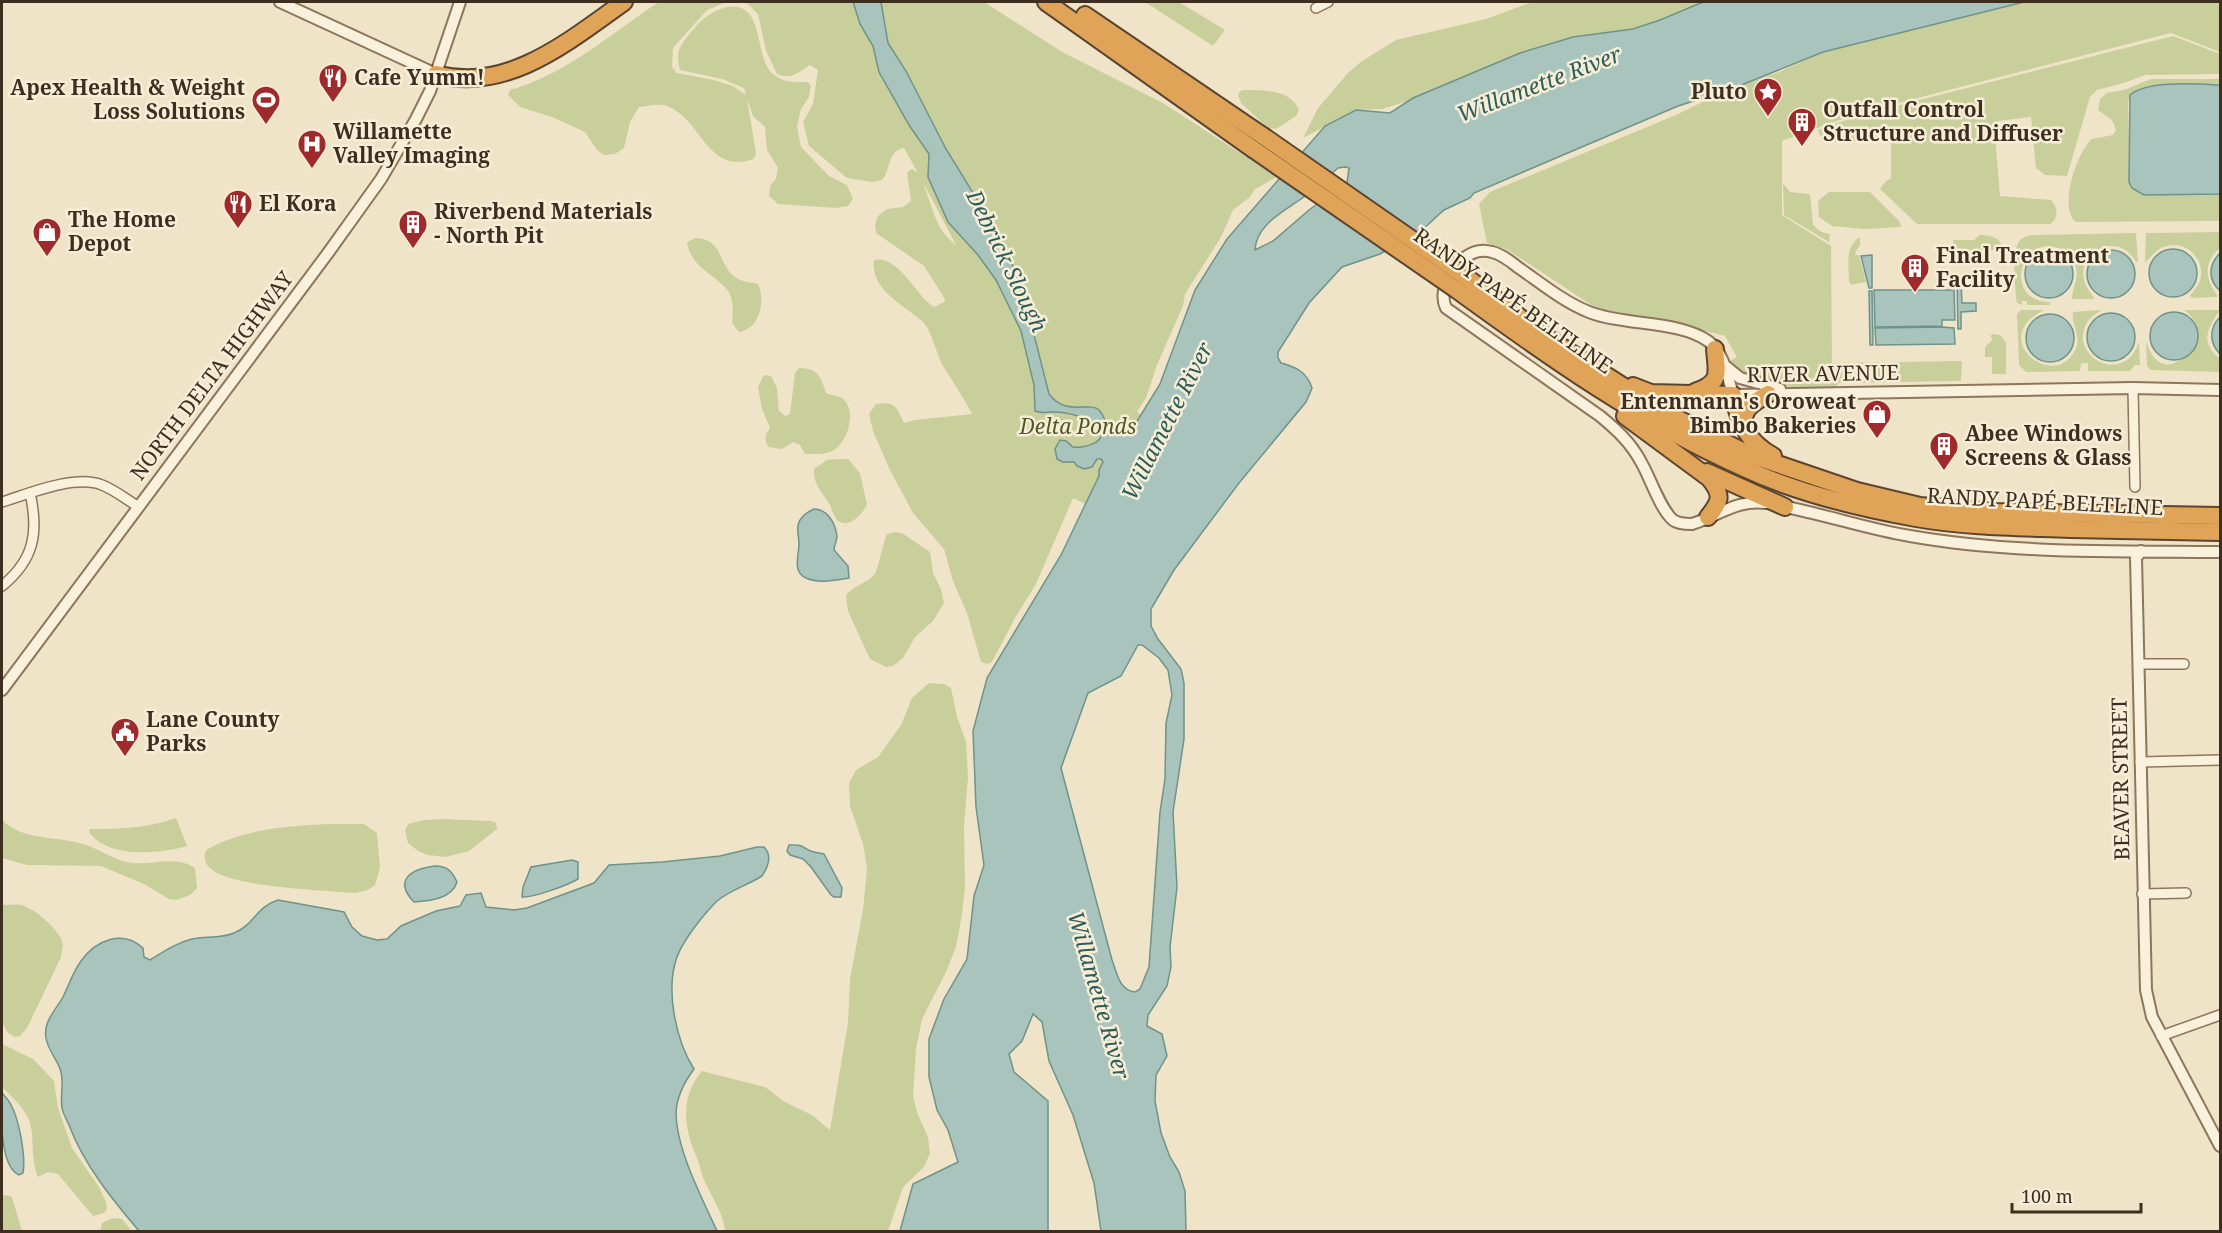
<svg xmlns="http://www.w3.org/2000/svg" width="2222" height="1233" viewBox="0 0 2222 1233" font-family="'Noto Serif',serif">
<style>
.green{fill:#c9cf9b;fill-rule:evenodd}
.water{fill:#a9c4bc;stroke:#6f938a;stroke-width:1.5;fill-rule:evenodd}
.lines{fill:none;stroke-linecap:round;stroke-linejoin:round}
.minor-casing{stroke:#8d765c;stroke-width:12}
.tertiary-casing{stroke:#8d765c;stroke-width:14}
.motorway-casing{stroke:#5b4430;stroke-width:20}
.minor{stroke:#faf1dc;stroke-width:9}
.tertiary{stroke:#faf1dc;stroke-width:10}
.motorway{stroke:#e0a458;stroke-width:16}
.motorway-bridge-casing{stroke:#5b4430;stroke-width:20;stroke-linecap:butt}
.motorway-bridge{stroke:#e0a458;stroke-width:16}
.labels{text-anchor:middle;stroke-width:5;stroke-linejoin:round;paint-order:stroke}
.poi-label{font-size:21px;font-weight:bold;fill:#3d2e20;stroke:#f7eed8;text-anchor:start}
.street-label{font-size:21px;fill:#3d2e20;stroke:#f7eed8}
.park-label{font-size:21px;font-style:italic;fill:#4d5a26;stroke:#f7eed8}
.water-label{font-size:22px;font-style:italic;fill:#2f5d5a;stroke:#f7eed8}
</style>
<rect width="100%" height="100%" fill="#f0e4c8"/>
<g class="green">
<path d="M 659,2 L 984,2 L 1064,53 L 1163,103 L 1277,177 L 1255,189 L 1250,197 L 1233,210 L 1221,237 L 1185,294 L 1183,306 L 1157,365 L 1146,398 L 1137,412 L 1141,415 L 1085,504 L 1073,498 L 1036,584 L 1015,618 L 992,662 L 987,664 L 981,662 L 967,613 L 953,581 L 944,549 L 913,513 L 890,470 L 873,431 L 869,414 L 876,404 C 896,401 896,407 904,423 L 914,420 L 972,414 C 963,397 953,382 943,366 C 937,355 931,331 924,323 C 905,305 870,291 874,260 C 898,254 916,296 934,307 L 944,302 L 945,299 L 924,266 L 876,233 L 875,224 L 878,216 L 887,209 L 903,207 L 911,201 L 907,172 L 912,169 L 918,173 L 904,148 C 887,151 891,170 882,180 L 872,182 L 847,178 L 809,146 L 803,122 L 813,104 L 818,70 L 810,65 C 797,73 792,80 777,74 L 766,51 L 758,14 L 746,2 L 727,2 L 707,10 L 673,48 L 672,67 L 677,73 L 714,80 L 733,86 L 746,95 L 744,88 L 722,79 L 680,70 C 676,56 678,48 687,37 C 699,22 708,12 727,7 C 766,0 753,57 773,74 C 783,83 795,82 808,82 L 811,86 L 809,97 L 801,109 L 797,126 L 801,147 L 829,176 L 847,185 L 853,199 L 848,206 L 836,208 L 778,204 L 769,196 L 770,186 L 776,179 L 778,168 L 767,150 L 765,127 L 753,116 L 747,99 L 756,153 L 754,159 C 706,175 704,121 667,106 C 659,103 647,106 639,107 L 630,122 L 624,148 L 615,154 L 604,155 L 597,150 L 585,132 L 552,117 L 520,107 L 508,95 L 510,90 C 567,74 610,34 659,2 ZM 924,186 L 925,186 L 956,245 C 935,229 934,210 924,186 Z"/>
<path d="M 1145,2 L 1179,2 L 1225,30 L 1213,46 Z"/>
<path d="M 1532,2 L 1703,2 L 1660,20 L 1633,29 L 1573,37 L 1520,53 L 1408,101 L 1382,109 L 1356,110 L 1303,138 L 1318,108 L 1348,73 L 1362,61 L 1396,40 L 1486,19 Z"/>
<path d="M 2024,2 L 2220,2 L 2220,52 L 2171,33 L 1859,113 L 1782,141 L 1782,215 L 1831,246 L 1832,363 L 1962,361 L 1961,381 L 1839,383 L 1833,389 C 1806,389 1744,387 1730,361 L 1737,357 L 1725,336 L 1649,317 L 1628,316 L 1596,308 L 1508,250 L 1487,243 L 1479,204 L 1490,192 L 1676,115 L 1725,91 L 1779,72 L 1823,52 Z"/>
<path d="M 2173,36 L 2220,54 L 2220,74 L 2145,75 L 2124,83 L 2097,90 L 2090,97 L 2067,176 L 2045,175 L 2036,168 L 2031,117 L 1998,121 L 1994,123 L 2000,196 L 2051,200 C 2058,207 2059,219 2050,224 L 1917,224 L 1880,189 L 1887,180 L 1891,179 L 1891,140 L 1823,142 L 1818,130 L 1860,115 Z"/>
<path d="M 2151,79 L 2220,79 L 2220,85 L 2128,101 L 2130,185 L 2144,195 L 2220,194 L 2220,221 L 2076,222 C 2058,207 2077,152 2092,139 L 2113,135 L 2116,130 L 2112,120 L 2098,110 L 2100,99 L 2107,93 L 2124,90 Z"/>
<path d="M 1242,90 C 1261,90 1291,89 1299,110 L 1296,116 L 1276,129 L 1268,128 L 1241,103 L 1238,94 Z"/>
<path d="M 1783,183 L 1790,192 L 1810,194 L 1813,225 L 1821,232 L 1830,234 L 1829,242 L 1784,215 Z"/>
<path d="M 1829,192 L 1870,192 L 1900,222 L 1901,227 L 1865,229 L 1832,226 L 1819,217 L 1818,201 Z"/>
<path d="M 2220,232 L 2220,248 C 2203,261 2205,279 2217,295 L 2217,297 L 2192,298 L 2190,296 C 2194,290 2200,284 2201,276 C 2203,257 2185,241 2167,246 C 2156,248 2152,257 2145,262 L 2146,233 Z"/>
<path d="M 2136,233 L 2138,262 L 2136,262 C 2115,224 2060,261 2094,297 L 2093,299 L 2072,299 C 2072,288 2079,279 2076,268 C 2074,260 2069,254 2062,250 C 2022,229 2000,301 2050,302 L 2050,305 L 2027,305 L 2027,301 L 2022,301 L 2022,305 L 2017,303 C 2015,291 2012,254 2018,243 C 2022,237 2028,235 2035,235 Z"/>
<path d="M 1980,235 C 1991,235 2002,238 2003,250 L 1953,251 L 1953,240 L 1974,240 Z"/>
<path d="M 1860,237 L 1860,245 L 1856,251 L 1855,255 L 1859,255 L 1866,282 L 1851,285 L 1849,282 C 1849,266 1844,247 1860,237 Z"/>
<path d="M 696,238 C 724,240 717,263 735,277 C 742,282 749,282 758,284 C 766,300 760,329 739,332 L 732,323 C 733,313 734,300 728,291 C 714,273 691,268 687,242 Z"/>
<path d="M 2021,310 L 2044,310 C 1985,339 2057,394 2076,348 C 2081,335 2071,324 2073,312 L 2102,310 C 2099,312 2092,316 2088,321 C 2065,356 2126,388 2139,341 L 2140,365 L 2135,365 L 2130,371 L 2088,371 L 2088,363 L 2081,363 L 2080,371 L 2026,372 L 2019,365 L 2017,314 Z"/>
<path d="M 2184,310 L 2220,310 C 2208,327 2199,342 2220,359 L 2220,372 L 2151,370 L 2147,366 L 2146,340 C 2161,399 2222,335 2184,310 Z"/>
<path d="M 1993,334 L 2000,335 L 2006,342 L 2006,374 L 1992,374 L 1992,357 L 1985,357 L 1985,347 L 1993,339 L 1990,336 Z"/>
<path d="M 799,368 C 819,369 820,375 826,393 C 831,396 839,395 843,399 C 857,411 848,441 834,450 C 826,455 814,454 805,454 L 800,445 L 793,442 L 782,449 L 768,447 C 764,439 765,435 770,428 L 762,409 L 758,387 L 764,375 L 771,376 L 777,388 L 779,411 L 785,416 L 790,414 L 795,373 Z"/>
<path d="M 838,459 L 848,459 L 860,473 L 867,505 C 862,514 849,530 837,520 C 833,516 832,508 829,503 C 821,491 813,484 814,469 L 827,460 Z"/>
<path d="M 895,532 L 902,533 L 930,552 L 933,573 L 941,589 L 944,603 L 933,621 L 915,637 L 903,658 L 893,666 L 886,667 L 870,659 L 848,611 L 846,595 C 854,586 866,583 874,575 C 878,571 883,542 887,534 Z"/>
<path d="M 929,683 L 944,684 L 951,688 L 957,717 L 966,742 L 968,777 L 964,827 L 965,887 L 962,914 L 956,947 L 946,972 L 922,1019 L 916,1049 L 913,1097 L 918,1115 L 928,1137 L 930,1153 L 924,1167 L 903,1187 L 888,1231 L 725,1231 C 724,1213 711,1197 704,1180 C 701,1173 700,1165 697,1158 C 684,1128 679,1098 702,1071 L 765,1087 L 785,1102 L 812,1115 L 830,1130 L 848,1023 L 850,979 L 863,910 L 867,868 L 863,844 L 850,806 L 849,783 L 856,770 L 878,757 L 901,725 L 912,698 Z"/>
<path d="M 176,818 L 187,846 C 160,854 108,859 89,832 L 90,829 C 120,829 148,828 176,818 Z"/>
<path d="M 2,819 C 20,842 63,835 89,846 C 101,851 114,859 127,862 C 151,867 174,854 195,868 L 197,888 L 190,895 L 177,900 L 169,899 L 144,884 L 101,866 L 27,865 L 2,858 Z"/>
<path d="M 441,819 L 491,821 L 496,823 L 497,829 L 469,851 L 446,857 L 428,855 L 418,851 L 408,843 L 405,830 L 408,824 L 424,820 Z"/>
<path d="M 328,824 L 364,824 L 377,833 L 380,868 L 375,885 L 368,890 L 356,893 C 326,890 227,888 209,867 C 204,862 204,856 206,850 C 243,829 286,826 328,824 Z"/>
<path d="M 2,905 C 8,905 15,904 21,905 C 34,908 54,926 61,938 C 64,944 62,950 61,957 L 27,1028 L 20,1036 L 15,1037 L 8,1033 L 2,1022 Z"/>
<path d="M 2,1044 L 33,1059 L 54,1081 L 58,1108 L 72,1148 L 99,1187 L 106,1202 L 107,1209 L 104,1213 L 93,1216 L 58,1174 L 48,1172 L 38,1177 C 30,1157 35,1136 29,1120 C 24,1107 11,1096 2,1087 Z"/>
<path d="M 5,1195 L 12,1197 L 22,1231 L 2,1231 L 2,1196 Z"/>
<path d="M 113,1218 L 122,1219 L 132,1231 L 100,1231 L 102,1223 Z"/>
</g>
<g class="water">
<path d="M 853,2 L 881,2 L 888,43 L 906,71 L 946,149 L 996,230 L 1015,271 L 1024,295 L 1049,394 C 1066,417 1090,401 1099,410 C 1103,414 1106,423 1109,428 L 1115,432 L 1131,431 L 1160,384 L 1195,290 L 1227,239 L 1325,126 L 1356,110 L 1390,113 L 1413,98 L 1520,53 L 1573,37 L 1633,29 L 1660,20 L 1703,2 L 2024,2 L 1823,52 L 1734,88 L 1678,106 L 1474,193 L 1470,198 L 1444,210 L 1421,231 L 1380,254 L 1342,267 L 1309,303 L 1278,352 L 1278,358 L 1281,363 C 1296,367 1307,372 1312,388 L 1306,402 L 1239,483 L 1174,570 L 1151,609 L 1151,626 L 1158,639 L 1181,669 L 1184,683 L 1184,739 L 1173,812 L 1177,887 L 1170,947 L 1171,967 L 1167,986 L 1148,1015 L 1147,1026 L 1162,1034 L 1167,1056 L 1156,1075 L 1155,1101 L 1161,1133 L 1170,1157 L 1179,1172 L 1185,1191 L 1186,1231 L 1101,1231 L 1094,1183 L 1073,1115 L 1049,1061 L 1042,1022 L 1033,1014 L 1022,1041 L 1009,1054 L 1014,1072 L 1048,1101 L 1048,1231 L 900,1231 L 913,1184 L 958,1162 L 948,1130 L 937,1110 L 929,1077 L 929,1039 L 944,999 L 967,959 L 974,896 L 984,865 L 976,807 L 973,731 L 987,678 L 1061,555 L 1099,476 L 1099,470 L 1103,462 L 1101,459 L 1097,459 L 1092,467 L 1084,469 L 1077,466 L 1074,462 L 1063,462 L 1057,459 L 1055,449 L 1060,440 L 1066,441 L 1073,447 C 1082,449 1111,442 1098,427 C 1089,417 1066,412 1054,412 C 1046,412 1042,414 1035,411 L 1034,385 L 1021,331 L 996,280 L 978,255 L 948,222 L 928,177 L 929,154 L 909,125 L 879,72 L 873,46 L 860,24 ZM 1345,167 L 1349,168 L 1347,182 L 1309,210 L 1273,241 L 1255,250 C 1256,225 1283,212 1301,199 C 1314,190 1326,178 1338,168 ZM 1138,645 L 1142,645 L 1159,658 L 1168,670 L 1172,695 L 1166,723 L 1165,779 L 1160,812 L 1149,967 L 1140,989 L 1135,992 C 1119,990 1117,973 1112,960 L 1061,768 L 1088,693 L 1121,676 Z"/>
<path d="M 2220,85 L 2220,194 L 2144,195 L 2132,188 L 2129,182 L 2130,95 C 2147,80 2197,84 2220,85 Z"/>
<circle cx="2173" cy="273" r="24"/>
<circle cx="2111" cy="274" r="24"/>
<circle cx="2049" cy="274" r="24"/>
<path d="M 2220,253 L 2220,291 C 2208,280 2208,265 2220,253 Z"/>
<path d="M 1872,255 L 1872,288 L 1869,288 L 1861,256 Z"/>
<path d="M 1957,284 L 1961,284 L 1962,303 L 1976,303 L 1976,311 L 1961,312 L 1961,329 L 1958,329 Z"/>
<path d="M 1874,290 L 1954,290 L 1955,320 L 1942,320 L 1942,326 L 1875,327 Z"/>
<path d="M 1869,291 L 1872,291 L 1873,345 L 1870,345 Z"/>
<circle cx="2174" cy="336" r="24"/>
<circle cx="2111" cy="337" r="24"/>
<circle cx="2050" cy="338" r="24"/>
<path d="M 2220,317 L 2220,354 C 2209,343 2209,328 2220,317 Z"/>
<path d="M 1942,327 L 1954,328 L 1955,344 L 1876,345 L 1875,328 Z"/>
<path d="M 814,509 C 827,509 835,522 837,536 C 837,541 834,545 834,550 L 848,566 L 849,578 C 835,580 819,584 806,578 C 792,572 799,555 799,544 C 799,538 797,531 798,525 C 800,517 807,512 814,509 Z"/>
<path d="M 789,845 C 806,844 802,849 814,852 C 817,853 821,853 824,854 L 842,888 L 841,897 L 834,897 L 831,895 L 811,867 L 803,859 L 790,855 L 787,851 Z"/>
<path d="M 757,847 L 764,847 C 773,856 768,867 762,876 C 748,885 730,890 717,901 C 704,914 683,940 677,957 C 665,990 676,1041 694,1069 C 685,1081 677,1096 676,1112 C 676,1149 702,1198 717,1231 L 139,1231 C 112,1199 84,1165 69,1125 C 67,1120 63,1114 62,1108 C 60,1096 64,1084 61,1072 C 58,1060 48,1051 46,1038 C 43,1022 55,1011 63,997 C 69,985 73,972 81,961 C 96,940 123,929 143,948 L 144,957 L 150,960 C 163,952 176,943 192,939 C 205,936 220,939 234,933 C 253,926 257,906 278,900 L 344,912 L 352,927 L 362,936 L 377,940 L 387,939 L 401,926 L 436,911 L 460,906 L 466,895 L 481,893 L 486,907 L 514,910 L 527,908 L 594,883 L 609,865 L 662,862 L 720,856 Z"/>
<path d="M 572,860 L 578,862 L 578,879 C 568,885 533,898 522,897 L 523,887 L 531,867 Z"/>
<path d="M 435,866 C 447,866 452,871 457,882 C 452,899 429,901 414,902 C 393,880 411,869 435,866 Z"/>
<path d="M 2,1093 C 5,1097 9,1100 11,1105 C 19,1119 26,1157 23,1173 L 19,1175 C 0,1167 1,1115 2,1093 Z"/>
</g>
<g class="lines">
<g class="minor-casing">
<g id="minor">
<path d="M 1316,8 L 1328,2"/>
<path d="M 2133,388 L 2135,487"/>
<path d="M 2,502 C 28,494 75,474 102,485 C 115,490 127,500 139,507"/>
<path d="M 2,586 C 34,560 39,533 30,493"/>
<path d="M 2139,664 L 2184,664"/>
<path d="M 2140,762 L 2220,760"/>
<path d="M 2142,894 L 2186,893"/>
<path d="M 2161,1036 L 2220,1015"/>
</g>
</g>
<g class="tertiary-casing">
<g id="tertiary">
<path d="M 280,2 L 436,74"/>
<path d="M 1724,365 L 1740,378 L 1780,389"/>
<path d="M 1766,503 C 1737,499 1718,516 1692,524 C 1686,524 1678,524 1673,520 C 1660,509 1650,477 1641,462 C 1631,443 1617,430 1600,416 L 1446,308 C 1441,297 1444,288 1449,278 C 1457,262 1472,246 1492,252 C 1502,254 1511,262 1519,268 C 1542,284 1564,302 1589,312 C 1624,326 1678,320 1708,341 C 1724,352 1728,378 1733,395 L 2133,388 L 2220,390"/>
<path d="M 1781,506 C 1824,514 1867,529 1910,536 C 2012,554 2118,551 2220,552"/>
<path d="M 2141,551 L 2136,558 L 2146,990 L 2152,1017 L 2220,1146"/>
<path d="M 2,690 L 328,253 L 381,179 L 416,119 L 430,91 L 460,2"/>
</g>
</g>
<g class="motorway-casing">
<g id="motorway">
<path d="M 1046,2 L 1253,149"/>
<path d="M 1085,15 L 1263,136"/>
<path d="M 436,74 C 507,94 570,40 624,2"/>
<path d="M 1466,277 L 1546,337 L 1660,410 L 1748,454 L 1857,491 L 1920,506 L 1993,512 L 2220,516"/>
<path d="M 1457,290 C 1549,357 1642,423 1746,469 C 1798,493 1860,508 1916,518 C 1967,527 2019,527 2070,529 C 2120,530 2170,531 2220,532"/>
<path d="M 1633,386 L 1651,393 L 1733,395 C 1739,422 1747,442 1773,456"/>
<path d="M 1695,392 C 1722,382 1717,374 1715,349"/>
<path d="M 1625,416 L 1709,478 C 1723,495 1721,501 1708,517"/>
<path d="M 1742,426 C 1744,407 1753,403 1768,394"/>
<path d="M 1707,472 L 1785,507"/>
</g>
</g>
<use href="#minor" class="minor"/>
<use href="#tertiary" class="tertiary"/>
<use href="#motorway" class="motorway"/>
<g class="motorway-bridge-casing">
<g id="motorway-bridge">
<path d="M 1263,136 L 1466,277"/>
<path d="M 1253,149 L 1457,290"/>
</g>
</g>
<use href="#motorway-bridge" class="motorway-bridge"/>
</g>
<defs>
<g id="restaurant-pin" transform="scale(1.5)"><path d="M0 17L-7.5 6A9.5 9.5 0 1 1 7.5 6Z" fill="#9e2a2b" stroke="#f7eed8"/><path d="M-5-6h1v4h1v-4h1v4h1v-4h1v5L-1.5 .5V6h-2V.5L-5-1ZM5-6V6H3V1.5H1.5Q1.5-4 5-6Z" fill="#fff"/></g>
<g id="sight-pin" transform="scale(1.5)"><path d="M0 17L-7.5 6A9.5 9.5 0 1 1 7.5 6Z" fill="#9e2a2b" stroke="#f7eed8"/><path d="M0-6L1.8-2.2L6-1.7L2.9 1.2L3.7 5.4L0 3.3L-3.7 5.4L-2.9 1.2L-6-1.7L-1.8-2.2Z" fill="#fff"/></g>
<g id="stadium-pin" transform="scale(1.5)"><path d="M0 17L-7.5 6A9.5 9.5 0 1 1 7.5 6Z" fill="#9e2a2b" stroke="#f7eed8"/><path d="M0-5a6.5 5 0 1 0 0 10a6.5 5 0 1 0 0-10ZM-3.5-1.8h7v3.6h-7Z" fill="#fff"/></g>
<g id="building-pin" transform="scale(1.5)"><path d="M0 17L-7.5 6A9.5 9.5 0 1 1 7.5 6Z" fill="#9e2a2b" stroke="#f7eed8"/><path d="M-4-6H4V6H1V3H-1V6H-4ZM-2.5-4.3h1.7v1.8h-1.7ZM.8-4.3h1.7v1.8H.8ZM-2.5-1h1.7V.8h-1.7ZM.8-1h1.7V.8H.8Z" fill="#fff"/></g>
<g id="hospital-pin" transform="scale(1.5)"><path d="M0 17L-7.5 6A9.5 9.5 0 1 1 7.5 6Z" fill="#9e2a2b" stroke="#f7eed8"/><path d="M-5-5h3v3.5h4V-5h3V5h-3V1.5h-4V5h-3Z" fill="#fff"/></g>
<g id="shop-pin" transform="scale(1.5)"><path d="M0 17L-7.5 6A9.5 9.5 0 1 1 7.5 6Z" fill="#9e2a2b" stroke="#f7eed8"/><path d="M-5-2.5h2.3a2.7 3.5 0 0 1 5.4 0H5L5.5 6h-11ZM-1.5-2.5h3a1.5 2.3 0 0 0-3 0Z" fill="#fff"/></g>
<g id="civic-pin" transform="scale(1.5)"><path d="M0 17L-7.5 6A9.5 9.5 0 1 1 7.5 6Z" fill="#9e2a2b" stroke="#f7eed8"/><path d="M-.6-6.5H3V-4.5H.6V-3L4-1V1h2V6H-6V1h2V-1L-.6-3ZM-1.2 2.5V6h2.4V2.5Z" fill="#fff"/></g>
</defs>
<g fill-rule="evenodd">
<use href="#restaurant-pin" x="333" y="78"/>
<use href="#sight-pin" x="1768" y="92"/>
<use href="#stadium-pin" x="266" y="100"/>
<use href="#building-pin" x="1802" y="122"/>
<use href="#hospital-pin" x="312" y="144"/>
<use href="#restaurant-pin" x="238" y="204"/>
<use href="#building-pin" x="413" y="224"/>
<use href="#shop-pin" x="47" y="232"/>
<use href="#building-pin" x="1915" y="268"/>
<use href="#shop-pin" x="1877" y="414"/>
<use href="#building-pin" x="1944" y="446"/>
<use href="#civic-pin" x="125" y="732"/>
</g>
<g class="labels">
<g class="poi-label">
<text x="354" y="85">Cafe Yumm!</text>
<text x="245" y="95" text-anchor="end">Apex Health &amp; Weight<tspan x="245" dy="24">Loss Solutions</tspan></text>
<text x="1747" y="99" text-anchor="end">Pluto</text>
<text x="1823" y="117">Outfall Control<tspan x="1823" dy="24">Structure and Diffuser</tspan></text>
<text x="333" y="139">Willamette<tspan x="333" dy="24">Valley Imaging</tspan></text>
<text x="259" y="211">El Kora</text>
<text x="434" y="219">Riverbend Materials<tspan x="434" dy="24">- North Pit</tspan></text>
<text x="68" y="227">The Home<tspan x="68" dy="24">Depot</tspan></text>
<text x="1936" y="263">Final Treatment<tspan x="1936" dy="24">Facility</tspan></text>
<text x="1856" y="409" text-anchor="end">Entenmann's Oroweat<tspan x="1856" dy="24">Bimbo Bakeries</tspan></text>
<text x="1965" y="441">Abee Windows<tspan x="1965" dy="24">Screens &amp; Glass</tspan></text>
<text x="146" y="727">Lane County<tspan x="146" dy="24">Parks</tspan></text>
</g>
<g class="street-label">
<text transform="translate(1513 301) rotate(35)" y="7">RANDY PAPÉ BELTLINE</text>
<text transform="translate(1823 374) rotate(-1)" y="7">RIVER AVENUE</text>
<text transform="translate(212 376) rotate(-53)" y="7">NORTH DELTA HIGHWAY</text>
<text transform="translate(2045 502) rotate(3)" y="7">RANDY PAPÉ BELTLINE</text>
<text transform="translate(2121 779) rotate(-91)" y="7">BEAVER STREET</text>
</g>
<g class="park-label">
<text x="1078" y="434">Delta Ponds</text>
</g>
<g class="water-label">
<text transform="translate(1539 84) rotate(-21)" y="8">Willamette River</text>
<text transform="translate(1007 261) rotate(64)" y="8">Debrick Slough</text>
<text transform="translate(1167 421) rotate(-63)" y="8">Willamette River</text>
<text transform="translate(1099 995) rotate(74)" y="8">Willamette River</text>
</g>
</g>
<rect width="2222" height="1233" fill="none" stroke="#3d2e20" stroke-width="6"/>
<path d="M2012 1203v9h129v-9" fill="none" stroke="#3d2e20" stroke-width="3"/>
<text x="2021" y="1203" font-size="18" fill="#3d2e20" stroke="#f7eed8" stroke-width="4.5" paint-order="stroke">100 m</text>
</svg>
